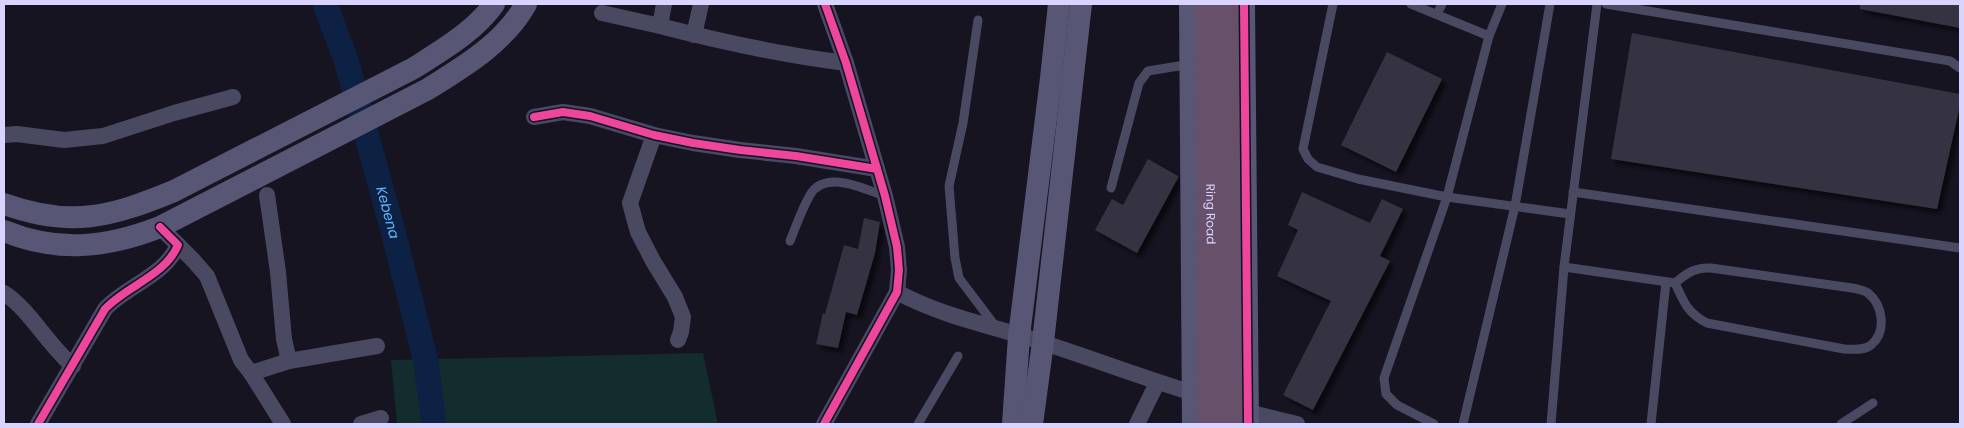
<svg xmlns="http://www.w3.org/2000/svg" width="1964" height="428" viewBox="0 0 1964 428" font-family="Poppins,sans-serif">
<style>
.green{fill:#132c2d}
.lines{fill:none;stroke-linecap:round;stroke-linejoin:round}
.river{stroke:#0d2144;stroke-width:25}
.building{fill:#343243;filter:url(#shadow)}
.lane{stroke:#4a4962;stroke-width:9}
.street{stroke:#4a4962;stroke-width:16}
.secondary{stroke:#575674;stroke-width:22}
.highway{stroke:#67516a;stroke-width:28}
.cycleway-casing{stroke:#130f26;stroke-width:11}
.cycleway{stroke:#ed469a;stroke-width:8}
.labels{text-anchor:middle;stroke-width:4.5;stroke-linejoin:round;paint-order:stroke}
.street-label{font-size:12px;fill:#d9d4ff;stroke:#130f26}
.water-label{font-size:14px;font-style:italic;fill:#62b6ff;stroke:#130f26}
</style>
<defs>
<filter id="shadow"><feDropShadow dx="4.5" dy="4.5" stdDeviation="2.5" flood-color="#0009"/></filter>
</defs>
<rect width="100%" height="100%" fill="#161421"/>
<path class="green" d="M 703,353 L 718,424 L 397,424 L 391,360 Z"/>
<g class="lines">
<path class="river" id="s1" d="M 325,4 L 346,60 L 394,235 L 426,362 L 434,424"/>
</g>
<g class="building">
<path d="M 1860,4 L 1960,4 L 1960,28 L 1860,9 Z"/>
<path d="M 1632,33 L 1960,94 L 1960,105 L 1937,209 L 1611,159 Z"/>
<path d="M 1387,52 L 1442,79 L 1396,172 L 1341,145 Z"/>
<path d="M 1148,159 L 1178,176 L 1178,178 L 1137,253 L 1095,230 L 1112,199 L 1123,205 Z"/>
<path d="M 1302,192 L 1370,223 L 1382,199 L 1403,209 L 1380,256 L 1390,261 L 1313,410 L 1283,395 L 1331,301 L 1277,276 L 1298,230 L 1288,225 Z"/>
<path d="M 864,218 L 880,222 L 875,253 L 857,315 L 846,312 L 838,348 L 816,344 L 823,313 L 825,314 L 844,245 L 858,249 Z"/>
</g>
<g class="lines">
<g class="lane">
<path d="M 1333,4 L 1303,149 L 1308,159 L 1317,167 L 1358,179 L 1447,197 L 1570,214"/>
<path d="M 1411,4 L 1489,36"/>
<path d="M 1606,4 L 1950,61 L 1960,68"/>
<path d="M 1437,14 L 1442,4"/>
<path d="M 978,20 L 963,123 L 949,186 L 955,258 L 959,278 L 996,327"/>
<path d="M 1111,188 L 1139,83 L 1148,71 L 1191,64"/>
<path d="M 1573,192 L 1960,248"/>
<path d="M 790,241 C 796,226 802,209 810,195 C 825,169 864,189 885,196"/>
<path d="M 1564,267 L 1675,283 C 1687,273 1695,267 1711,268 L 1845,287 C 1852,288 1862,289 1868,293 C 1883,305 1887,332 1871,345 C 1864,351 1853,349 1844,349 L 1707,323 C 1687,313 1684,302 1675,283"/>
<path d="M 918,424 L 958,356"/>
<path d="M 1434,424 L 1397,405 L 1386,394 L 1384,378 L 1447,197 L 1489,36 L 1502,4"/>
<path d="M 1463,424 L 1515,206 L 1550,4"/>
<path d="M 1551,424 L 1564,267 L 1597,4"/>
<path d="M 1651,424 L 1666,282"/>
<path d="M 1841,424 L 1873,403"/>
</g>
<g class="street">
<path d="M 602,13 L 660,26 L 664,4"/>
<path d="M 660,26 C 722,42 782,55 846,63"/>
<path d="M 694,35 L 701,4"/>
<path d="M 534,117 L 563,112 L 590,116 L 654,135 L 693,143 L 740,150 L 796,156 L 877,169"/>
<path d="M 4,135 L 17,134 L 64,140 L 103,136 L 174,113 L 233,97"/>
<path d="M 654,135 L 630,203 L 638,232 L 653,261 L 675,297 L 683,317 L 681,332 L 678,340"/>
<path d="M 267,195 L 278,272 L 284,339 L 289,361"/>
<path d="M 178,245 L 193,260 L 207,276 L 241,360 L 251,373 L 283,424"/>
<path d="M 897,292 C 943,317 994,326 1044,343 C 1094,359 1143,378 1193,393"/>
<path d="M 4,293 C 29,309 49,346 73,366"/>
<path d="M 251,373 L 289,361 L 377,346"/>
<path d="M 1248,412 L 1297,424"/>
<path d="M 38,424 L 105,309 C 126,286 165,276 178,245 L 160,227"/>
<path d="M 361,424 L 381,418"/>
<path d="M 824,424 L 897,292 L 899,270 L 897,247 L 885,196 L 846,63 L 825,4"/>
<path d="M 1137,424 L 1157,383"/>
</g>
<g class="secondary">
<path d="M 1190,4 L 1193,424"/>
<path d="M 1244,4 L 1248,424"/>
<path d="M 4,204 C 71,228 111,217 174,191 L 414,68 C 442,50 474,32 494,4"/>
<path d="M 4,231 C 58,253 106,248 160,227 L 428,89 C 465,66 504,43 526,4"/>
<path d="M 1013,424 L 1019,336 L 1051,78 L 1059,4"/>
<path d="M 1032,424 L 1043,342 L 1081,4"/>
</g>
<g class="highway">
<path id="s2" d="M 1209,4 L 1212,424"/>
<path d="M 1230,4 L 1232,424"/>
</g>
<g class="cycleway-casing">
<g id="cycleway">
<path d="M 1244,4 L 1248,424"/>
<path d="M 534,117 L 563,112 L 590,116 L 654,135 L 693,143 L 740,150 L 796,156 L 877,169"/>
<path d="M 38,424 L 105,309 C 126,286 165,276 178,245 L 160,227"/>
<path d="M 824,424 L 897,292 L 899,270 L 897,247 L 885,196 L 846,63 L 825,4"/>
</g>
</g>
<use href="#cycleway" class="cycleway"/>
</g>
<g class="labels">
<g class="street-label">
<text dy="4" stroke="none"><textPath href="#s2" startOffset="210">Ring Road</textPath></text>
</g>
<g class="water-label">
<text dy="5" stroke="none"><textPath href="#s1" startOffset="218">Kebena</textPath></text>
</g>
</g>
<rect width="1964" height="428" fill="none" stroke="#d9d4ff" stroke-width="10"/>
</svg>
